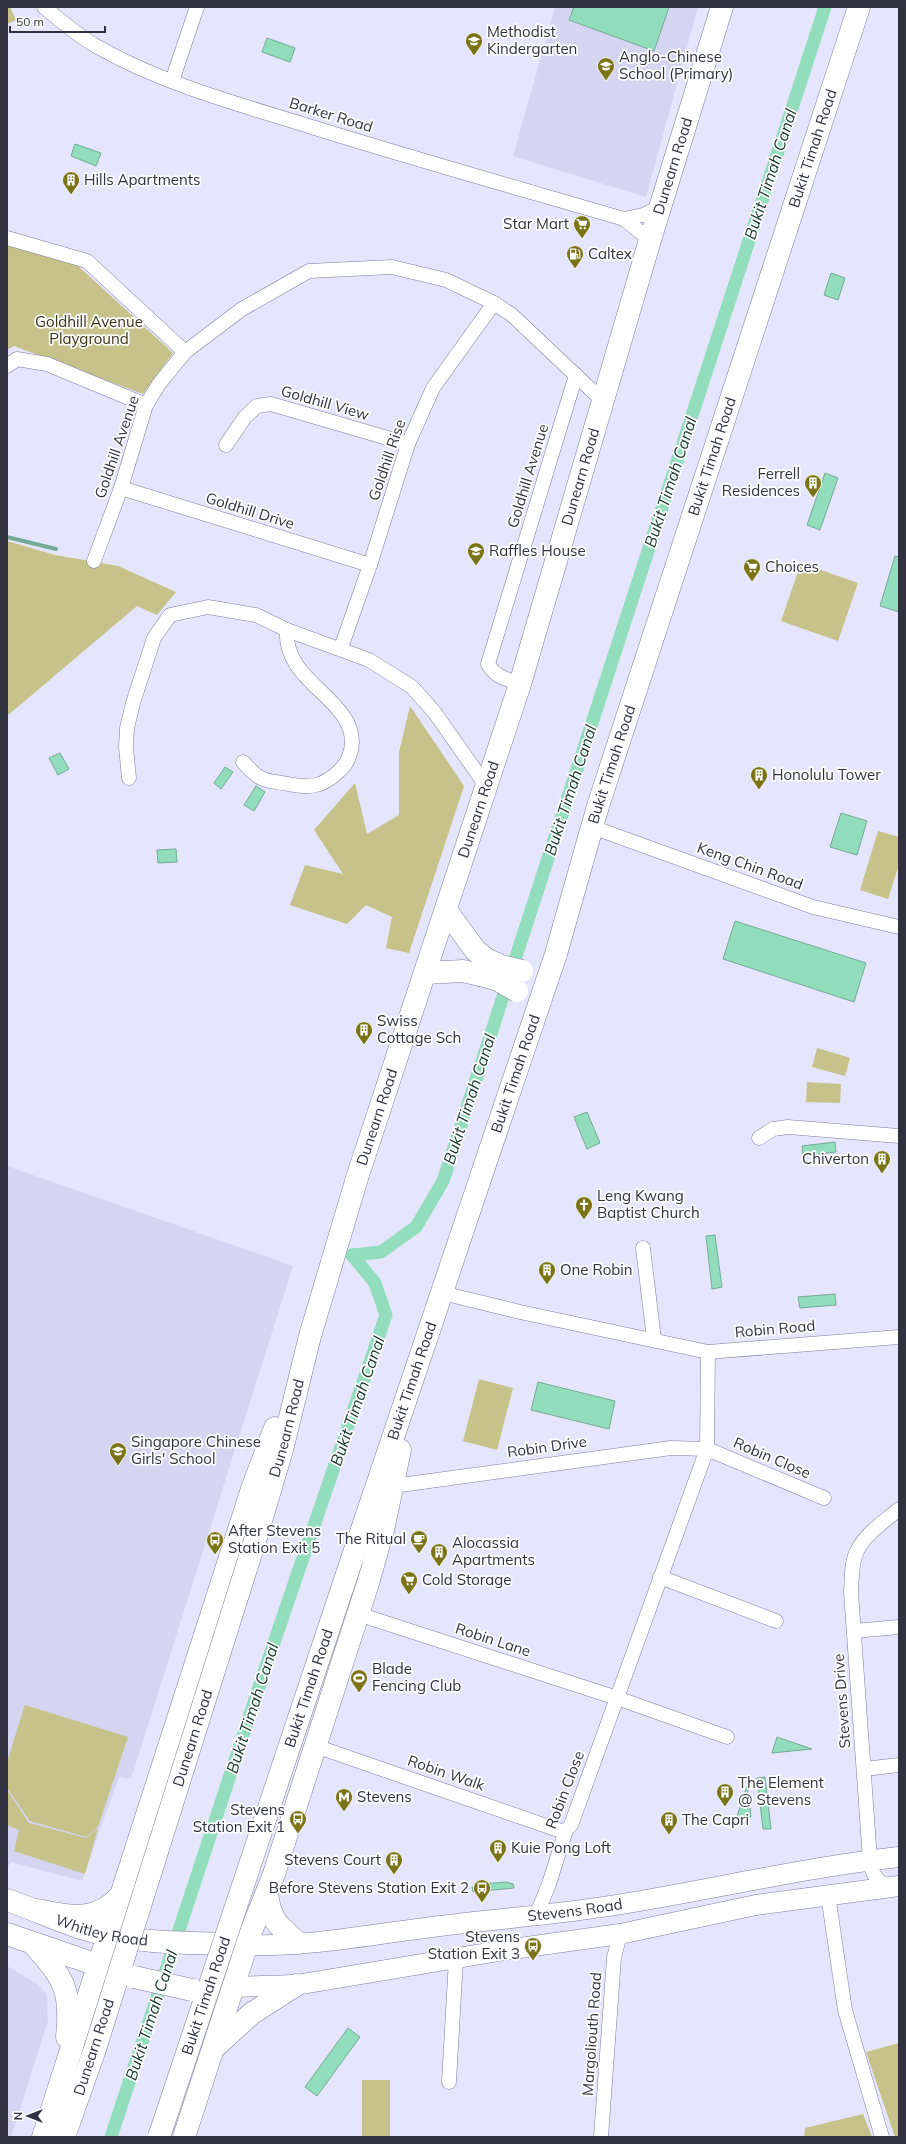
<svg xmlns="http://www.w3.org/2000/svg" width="906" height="2144" viewBox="0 0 906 2144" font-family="Mulish,sans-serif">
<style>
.built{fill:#d5d5f1}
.green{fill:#c6c28a}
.water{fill:#92debc;stroke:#75aa97}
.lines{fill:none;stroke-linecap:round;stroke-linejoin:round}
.stream{stroke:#75aa97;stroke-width:4}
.canal{stroke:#92debc;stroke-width:13}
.street-casing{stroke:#7d7da0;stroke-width:15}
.secondary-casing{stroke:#7d7da0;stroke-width:21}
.primary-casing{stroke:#7d7da0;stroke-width:23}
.highway-casing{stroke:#7d7da0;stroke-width:23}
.street{stroke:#fff;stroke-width:14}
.secondary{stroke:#fff;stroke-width:20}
.primary{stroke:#fff;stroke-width:22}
.highway{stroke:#fff;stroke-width:22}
.primary-bridge-casing{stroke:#7d7da0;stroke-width:23;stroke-linecap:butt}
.highway-bridge-casing{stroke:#7d7da0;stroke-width:23;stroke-linecap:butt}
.primary-bridge{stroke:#fff;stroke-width:22}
.highway-bridge{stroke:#fff;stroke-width:22}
.labels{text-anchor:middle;stroke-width:3.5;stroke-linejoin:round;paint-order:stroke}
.poi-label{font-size:15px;fill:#313140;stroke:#fff;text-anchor:start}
.street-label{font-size:15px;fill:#313140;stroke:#fff}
.park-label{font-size:15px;fill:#353314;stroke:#fff}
.water-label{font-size:16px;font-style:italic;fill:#133628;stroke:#fff}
</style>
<rect width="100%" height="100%" fill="#e5e5fd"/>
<g class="built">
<path d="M 555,7 L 698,7 L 646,197 L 513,156 Z"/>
<path d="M 7,1166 L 293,1266 L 131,1779 L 119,1777 L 82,1881 L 11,1862 L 7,1868 Z"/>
<path d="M 7,1966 L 39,1985 L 47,1995 L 48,2021 L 11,2137 L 7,2137 Z"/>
</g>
<g class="green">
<path d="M 7,7 L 10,7 L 16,20 L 7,24 Z"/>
<path d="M 7,245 L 76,264 L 173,353 L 143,394 L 14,346 L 7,350 Z"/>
<path d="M 7,541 L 55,555 L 118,566 L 176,592 L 157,615 L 137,606 L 7,716 Z"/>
<path d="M 801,563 L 858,583 L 838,641 L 781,621 Z"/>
<path d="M 410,706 L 464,786 L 409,953 L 386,948 L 392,917 L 366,905 L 347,924 L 290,905 L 305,865 L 343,874 L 314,830 L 355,783 L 367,834 L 399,815 L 399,752 Z"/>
<path d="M 878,831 L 899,837 L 899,864 L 888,899 L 860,890 Z"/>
<path d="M 817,1048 L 850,1058 L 845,1076 L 812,1067 Z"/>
<path d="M 807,1082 L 841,1084 L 840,1103 L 806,1102 Z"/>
<path d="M 479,1379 L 513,1388 L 497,1450 L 463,1441 Z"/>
<path d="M 25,1705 L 128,1737 L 98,1827 L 86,1837 L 30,1821 L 7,1788 L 7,1762 Z"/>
<path d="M 7,1790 L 29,1823 L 86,1838 L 98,1828 L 85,1874 L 14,1851 L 19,1830 L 7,1825 Z"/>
<path d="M 899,2043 L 899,2137 L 895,2137 L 866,2052 Z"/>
<rect x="362" y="2080" width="28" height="57"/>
<path d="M 863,2114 L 872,2137 L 804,2137 L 805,2128 Z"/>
</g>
<g class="water">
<path d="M 574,7 L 669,7 L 654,51 L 569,20 Z"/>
<path d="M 267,38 L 295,48 L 290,62 L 262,52 Z"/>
<path d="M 75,144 L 101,153 L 96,166 L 71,156 Z"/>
<path d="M 831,273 L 845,278 L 838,300 L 824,295 Z"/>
<path d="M 825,473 L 838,478 L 820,530 L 807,525 Z"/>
<path d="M 895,556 L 899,557 L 899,612 L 880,606 Z"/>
<path d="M 60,753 L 69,769 L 58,775 L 49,758 Z"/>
<path d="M 225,767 L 233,772 L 221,789 L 214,783 Z"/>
<path d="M 256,786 L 265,792 L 254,811 L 244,805 Z"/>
<path d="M 841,813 L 867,821 L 857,855 L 830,847 Z"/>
<path d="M 176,849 L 177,862 L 158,863 L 157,850 Z"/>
<path d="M 735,921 L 866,963 L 854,1002 L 723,959 Z"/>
<path d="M 587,1112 L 600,1143 L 587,1149 L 574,1117 Z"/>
<path d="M 835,1142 L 836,1152 L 803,1156 L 802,1146 Z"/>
<path d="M 715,1235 L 722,1287 L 712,1289 L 706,1236 Z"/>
<path d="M 835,1294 L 836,1305 L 800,1308 L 798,1297 Z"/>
<path d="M 538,1382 L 615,1401 L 609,1429 L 531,1410 Z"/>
<path d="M 777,1737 L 812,1749 L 772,1753 Z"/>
<path d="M 765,1777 L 771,1829 L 763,1829 L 757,1778 Z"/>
<path d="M 747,1786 L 751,1817 L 736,1819 Z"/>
<path d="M 506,1882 L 513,1884 L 514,1888 L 473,1892 L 472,1887 L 482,1887 L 482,1884 Z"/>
<path d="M 348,2028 L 360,2037 L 317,2096 L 305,2087 Z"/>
</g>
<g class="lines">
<path class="stream" d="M 7,537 L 56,549"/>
<g class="canal">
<path d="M 352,1255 L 381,1252 L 416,1227 L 443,1181 L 825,7"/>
<path d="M 111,2137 L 265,1669 L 386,1315 L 375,1283 L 352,1255"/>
</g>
<g class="street-casing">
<g id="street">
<path d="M 44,7 C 61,21 77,35 96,46 C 164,85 242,105 315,128 C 418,160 521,189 624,219 L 650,240"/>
<path d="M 172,81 L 197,7"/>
<path d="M 624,219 L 643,215 L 660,207"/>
<path d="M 7,238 L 87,261 L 185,352"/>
<path d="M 7,366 L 17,359 L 47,364 L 146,405"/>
<path d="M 226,445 L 245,417 L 257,406 L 271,404 L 408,444"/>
<path d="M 121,488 L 370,565"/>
<path d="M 94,561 L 121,488 L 146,405 L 159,384 L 185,352 L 242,309 L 309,271 L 392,267 L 446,280 L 494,303 L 512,315 L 603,401"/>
<path d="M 342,645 L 370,565 L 408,444 L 433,388 L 494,303"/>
<path d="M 520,684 C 506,679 495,677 488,664 L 576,375"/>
<path d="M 243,762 C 248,767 254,775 261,778 C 268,782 279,782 288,784 C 308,788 321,788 338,772 C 346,765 348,761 351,750 C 359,712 313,692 296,664 C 289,653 286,642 287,630"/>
<path d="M 129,778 L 126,747 L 127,728 L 133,703 L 154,638 L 170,615 L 208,607 L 256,615 L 287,630 L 369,660 L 412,687 L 435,713 L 487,787"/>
<path d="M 592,827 L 813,907 L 899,927"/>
<path d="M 759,1138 L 773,1129 L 788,1127 L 899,1136"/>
<path d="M 643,1248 L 654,1339"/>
<path d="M 442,1293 L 520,1312 L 708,1352 L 899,1337"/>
<path d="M 393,1486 L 671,1448 L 707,1449 L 824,1498"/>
<path d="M 660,1577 L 776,1621"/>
<path d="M 358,1614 L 617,1698 L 727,1737"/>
<path d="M 854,1631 L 899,1627"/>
<path d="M 316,1744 L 321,1748 L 561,1831 L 566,1830"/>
<path d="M 864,1769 L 899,1765"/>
<path d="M 890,1887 C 876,1881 872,1875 870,1860 L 851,1592 C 852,1578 851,1563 857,1551 C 865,1534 885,1521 899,1509"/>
<path d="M 828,1895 L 845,2010 L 882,2137"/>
<path d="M 536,1916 L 549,1884 L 566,1830 L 571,1825 L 707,1449 L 708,1352"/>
<path d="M 449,2082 L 456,1959"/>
<path d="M 601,2137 L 614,1958 L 620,1934"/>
</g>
</g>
<g class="secondary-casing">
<g id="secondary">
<path id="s1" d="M 248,1945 C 307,1947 367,1935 425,1928 C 491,1919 557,1915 622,1904 C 715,1889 806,1867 899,1857"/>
<path d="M 234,1987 L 296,1985 L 505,1950 L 620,1934 L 756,1905 L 899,1886"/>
</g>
</g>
<g class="primary-casing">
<g id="primary">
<path id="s2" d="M 7,1900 C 33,1909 58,1921 84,1929 C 132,1944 191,1943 241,1944"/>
<path d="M 7,1934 L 115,1971"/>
</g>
</g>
<g class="highway-casing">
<g id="highway">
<path d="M 446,910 L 475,950 L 486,959"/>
<path d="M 425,973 L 463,971 L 480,975"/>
<path id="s3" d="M 257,1534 L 282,1450 L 310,1336 L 357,1178 L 520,684 L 650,240 L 722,7"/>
<path id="s4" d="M 352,1559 L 556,954 L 598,806 L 859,7"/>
<path d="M 267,1894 C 271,1922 278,1925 298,1943"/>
<path d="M 37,1910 C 71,1917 97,1923 122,1894"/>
<path d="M 34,1945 C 64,1978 72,1991 67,2037"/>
<path d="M 215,2047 L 251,2014 L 296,1985"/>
<path d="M 43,2137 L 253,1486 L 275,1428"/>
<path d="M 64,2137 L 94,2052"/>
<path d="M 184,2137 L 252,1929 L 274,1874 L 368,1583 L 383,1530 L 400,1450"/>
</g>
</g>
<use href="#street" class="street"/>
<use href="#secondary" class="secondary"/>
<use href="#primary" class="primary"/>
<use href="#highway" class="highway"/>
<g class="primary-bridge-casing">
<path id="primary-bridge" d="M 134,1977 L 192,1990"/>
</g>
<g class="highway-bridge-casing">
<g id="highway-bridge">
<path d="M 486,959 L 501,966 L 522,971"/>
<path d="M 480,975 L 498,980 L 517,991"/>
<path id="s5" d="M 94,2052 L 257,1534"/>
<path id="s6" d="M 159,2137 L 352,1559"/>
</g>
</g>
<use href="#primary-bridge" class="primary-bridge"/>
<use href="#highway-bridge" class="highway-bridge"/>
</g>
<defs>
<g id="school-pin" transform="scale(0.9)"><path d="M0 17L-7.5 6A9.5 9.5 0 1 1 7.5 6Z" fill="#7a7417" stroke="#fff"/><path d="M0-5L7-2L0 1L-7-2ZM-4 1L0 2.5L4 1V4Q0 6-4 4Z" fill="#fff"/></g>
<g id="building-pin" transform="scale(0.9)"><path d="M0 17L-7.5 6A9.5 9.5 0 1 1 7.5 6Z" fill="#7a7417" stroke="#fff"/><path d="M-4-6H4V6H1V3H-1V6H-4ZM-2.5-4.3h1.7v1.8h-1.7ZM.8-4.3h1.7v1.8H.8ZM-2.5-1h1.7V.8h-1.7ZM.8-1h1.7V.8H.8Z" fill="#fff"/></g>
<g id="supermarket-pin" transform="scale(0.9)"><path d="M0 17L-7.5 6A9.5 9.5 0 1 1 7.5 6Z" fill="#7a7417" stroke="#fff"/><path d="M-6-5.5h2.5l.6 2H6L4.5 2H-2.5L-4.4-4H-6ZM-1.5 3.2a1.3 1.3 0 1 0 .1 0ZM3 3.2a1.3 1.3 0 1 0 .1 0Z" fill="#fff"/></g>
<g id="fuel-pin" transform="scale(0.9)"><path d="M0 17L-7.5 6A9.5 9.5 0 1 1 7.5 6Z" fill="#7a7417" stroke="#fff"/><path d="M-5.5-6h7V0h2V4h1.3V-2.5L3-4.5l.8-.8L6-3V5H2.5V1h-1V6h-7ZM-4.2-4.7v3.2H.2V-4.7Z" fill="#fff"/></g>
<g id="church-pin" transform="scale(0.9)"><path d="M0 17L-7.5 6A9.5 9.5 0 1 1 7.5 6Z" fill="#7a7417" stroke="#fff"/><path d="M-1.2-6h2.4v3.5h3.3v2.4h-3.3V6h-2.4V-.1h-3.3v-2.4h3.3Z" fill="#fff"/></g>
<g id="cafe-pin" transform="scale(0.9)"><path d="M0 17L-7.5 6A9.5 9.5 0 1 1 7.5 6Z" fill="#7a7417" stroke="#fff"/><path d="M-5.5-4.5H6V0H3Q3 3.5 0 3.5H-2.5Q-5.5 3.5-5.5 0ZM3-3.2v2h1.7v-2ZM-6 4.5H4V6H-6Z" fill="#fff"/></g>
<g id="bus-pin" transform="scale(0.9)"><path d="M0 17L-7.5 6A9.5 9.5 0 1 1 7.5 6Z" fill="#7a7417" stroke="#fff"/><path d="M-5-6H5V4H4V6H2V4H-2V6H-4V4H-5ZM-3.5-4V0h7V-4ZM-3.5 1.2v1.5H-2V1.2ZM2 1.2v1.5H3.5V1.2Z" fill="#fff"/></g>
<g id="stadium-pin" transform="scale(0.9)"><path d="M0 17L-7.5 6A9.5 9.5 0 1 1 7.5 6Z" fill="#7a7417" stroke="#fff"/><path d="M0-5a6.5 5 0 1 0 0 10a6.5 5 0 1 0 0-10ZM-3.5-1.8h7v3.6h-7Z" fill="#fff"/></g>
<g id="metro-pin" transform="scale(0.9)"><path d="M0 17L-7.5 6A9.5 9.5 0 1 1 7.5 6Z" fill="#7a7417" stroke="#fff"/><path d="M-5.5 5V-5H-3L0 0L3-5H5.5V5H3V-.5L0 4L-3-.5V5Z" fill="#fff"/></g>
</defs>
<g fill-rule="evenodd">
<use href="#school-pin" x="474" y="41"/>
<use href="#school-pin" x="606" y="66"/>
<use href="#building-pin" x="71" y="180"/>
<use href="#supermarket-pin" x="582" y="224"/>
<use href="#fuel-pin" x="575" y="254"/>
<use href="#building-pin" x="813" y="483"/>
<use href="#school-pin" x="476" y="551"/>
<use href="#supermarket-pin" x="752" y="567"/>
<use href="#building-pin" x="759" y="775"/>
<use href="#building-pin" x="364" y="1030"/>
<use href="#building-pin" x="882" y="1159"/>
<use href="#church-pin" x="584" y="1205"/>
<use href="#building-pin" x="547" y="1270"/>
<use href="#school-pin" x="118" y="1451"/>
<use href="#cafe-pin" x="419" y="1539"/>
<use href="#bus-pin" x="215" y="1540"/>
<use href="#building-pin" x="439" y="1552"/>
<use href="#supermarket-pin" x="409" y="1580"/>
<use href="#stadium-pin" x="359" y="1678"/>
<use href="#building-pin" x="725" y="1792"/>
<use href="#metro-pin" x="344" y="1797"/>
<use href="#bus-pin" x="298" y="1819"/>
<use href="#building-pin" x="669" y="1820"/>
<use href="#building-pin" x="498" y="1848"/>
<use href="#building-pin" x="394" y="1860"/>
<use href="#bus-pin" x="482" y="1888"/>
<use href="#bus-pin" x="533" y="1946"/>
</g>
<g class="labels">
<g class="poi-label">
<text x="487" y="37">Methodist<tspan x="487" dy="17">Kindergarten</tspan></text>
<text x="619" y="62">Anglo-Chinese<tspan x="619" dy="17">School (Primary)</tspan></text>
<text x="84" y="185">Hills Apartments</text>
<text x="569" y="229" text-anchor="end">Star Mart</text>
<text x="588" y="259">Caltex</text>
<text x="800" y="479" text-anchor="end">Ferrell<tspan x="800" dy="17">Residences</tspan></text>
<text x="489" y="556">Raffles House</text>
<text x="765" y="572">Choices</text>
<text x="772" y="780">Honolulu Tower</text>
<text x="377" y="1026">Swiss<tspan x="377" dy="17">Cottage Sch</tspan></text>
<text x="869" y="1164" text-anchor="end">Chiverton</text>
<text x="597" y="1201">Leng Kwang<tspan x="597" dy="17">Baptist Church</tspan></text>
<text x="560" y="1275">One Robin</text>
<text x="131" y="1447">Singapore Chinese<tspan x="131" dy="17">Girls' School</tspan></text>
<text x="228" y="1536">After Stevens<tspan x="228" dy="17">Station Exit 5</tspan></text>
<text x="406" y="1544" text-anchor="end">The Ritual</text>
<text x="452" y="1548">Alocassia<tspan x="452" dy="17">Apartments</tspan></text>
<text x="422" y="1585">Cold Storage</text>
<text x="372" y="1674">Blade<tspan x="372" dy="17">Fencing Club</tspan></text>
<text x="738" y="1788">The Element<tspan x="738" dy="17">@ Stevens</tspan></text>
<text x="357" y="1802">Stevens</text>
<text x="285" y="1815" text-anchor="end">Stevens<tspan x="285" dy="17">Station Exit 1</tspan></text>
<text x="682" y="1825">The Capri</text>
<text x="511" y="1853">Kuie Pong Loft</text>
<text x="381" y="1865" text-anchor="end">Stevens Court</text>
<text x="469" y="1893" text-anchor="end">Before Stevens Station Exit 2</text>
<text x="520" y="1942" text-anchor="end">Stevens<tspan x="520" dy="17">Station Exit 3</tspan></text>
</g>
<g class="street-label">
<text transform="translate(331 115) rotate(17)" y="5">Barker Road</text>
<text dy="5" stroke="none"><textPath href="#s4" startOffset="1484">Bukit Timah Road</textPath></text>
<text dy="5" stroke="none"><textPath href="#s3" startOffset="1430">Dunearn Road</textPath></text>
<text transform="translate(325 403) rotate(16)" y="5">Goldhill View</text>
<text transform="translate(117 447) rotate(-71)" y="5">Goldhill Avenue</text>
<text dy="5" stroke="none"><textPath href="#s4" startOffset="1160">Bukit Timah Road</textPath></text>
<text transform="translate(387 460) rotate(-71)" y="5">Goldhill Rise</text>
<text transform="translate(528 476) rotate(-73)" y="5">Goldhill Avenue</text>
<text dy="5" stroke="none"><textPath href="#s3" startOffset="1106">Dunearn Road</textPath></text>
<text transform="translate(250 511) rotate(17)" y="5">Goldhill Drive</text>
<text dy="5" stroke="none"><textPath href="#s4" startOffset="836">Bukit Timah Road</textPath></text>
<text dy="5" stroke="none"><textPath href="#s3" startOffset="758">Dunearn Road</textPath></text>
<text transform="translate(750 866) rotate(20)" y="5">Keng Chin Road</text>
<text dy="5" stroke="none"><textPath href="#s4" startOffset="512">Bukit Timah Road</textPath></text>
<text dy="5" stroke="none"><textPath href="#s3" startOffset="434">Dunearn Road</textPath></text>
<text transform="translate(775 1329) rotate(-5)" y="5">Robin Road</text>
<text dy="5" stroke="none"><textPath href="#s4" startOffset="188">Bukit Timah Road</textPath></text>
<text dy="5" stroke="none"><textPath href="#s3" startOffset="110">Dunearn Road</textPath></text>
<text transform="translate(547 1447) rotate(-8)" y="5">Robin Drive</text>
<text transform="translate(772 1458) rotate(23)" y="5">Robin Close</text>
<text transform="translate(493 1640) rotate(18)" y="5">Robin Lane</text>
<text dy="5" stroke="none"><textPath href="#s6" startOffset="473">Bukit Timah Road</textPath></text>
<text transform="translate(842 1701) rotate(-94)" y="5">Stevens Drive</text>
<text dy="5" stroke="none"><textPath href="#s5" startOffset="329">Dunearn Road</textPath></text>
<text transform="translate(446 1773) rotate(19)" y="5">Robin Walk</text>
<text transform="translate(565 1790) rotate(-69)" y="5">Robin Close</text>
<text dy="5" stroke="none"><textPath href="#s1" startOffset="329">Stevens Road</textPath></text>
<text dy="5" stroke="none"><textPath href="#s2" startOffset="100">Whitley Road</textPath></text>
<text dy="5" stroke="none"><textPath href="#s6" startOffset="149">Bukit Timah Road</textPath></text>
<text transform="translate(592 2034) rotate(-86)" y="5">Margoliouth Road</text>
<text transform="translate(94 2047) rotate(-72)" y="5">Dunearn Road</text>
</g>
<g class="park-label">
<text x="89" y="327">Goldhill Avenue<tspan x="89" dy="17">Playground</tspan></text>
</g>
<g class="water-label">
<text transform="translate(770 174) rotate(-72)" y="6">Bukit Timah Canal</text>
<text transform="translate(670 482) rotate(-72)" y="6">Bukit Timah Canal</text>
<text transform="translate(570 790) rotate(-72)" y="6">Bukit Timah Canal</text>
<text transform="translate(469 1099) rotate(-72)" y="6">Bukit Timah Canal</text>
<text transform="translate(357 1401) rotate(-71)" y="6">Bukit Timah Canal</text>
<text transform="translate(252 1708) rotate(-72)" y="6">Bukit Timah Canal</text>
<text transform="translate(151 2015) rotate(-72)" y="6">Bukit Timah Canal</text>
</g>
</g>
<rect width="906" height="2144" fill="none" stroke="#313140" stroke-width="16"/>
<g transform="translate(28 2116) rotate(270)" stroke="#ffffff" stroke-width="3" paint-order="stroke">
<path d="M0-3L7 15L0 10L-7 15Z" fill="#313140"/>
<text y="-6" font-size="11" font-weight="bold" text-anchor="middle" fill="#313140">N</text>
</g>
<path d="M10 26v6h95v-6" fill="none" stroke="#313140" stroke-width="2"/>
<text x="16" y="26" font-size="12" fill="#313140" stroke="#ffffff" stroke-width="3" paint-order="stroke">50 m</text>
</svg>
